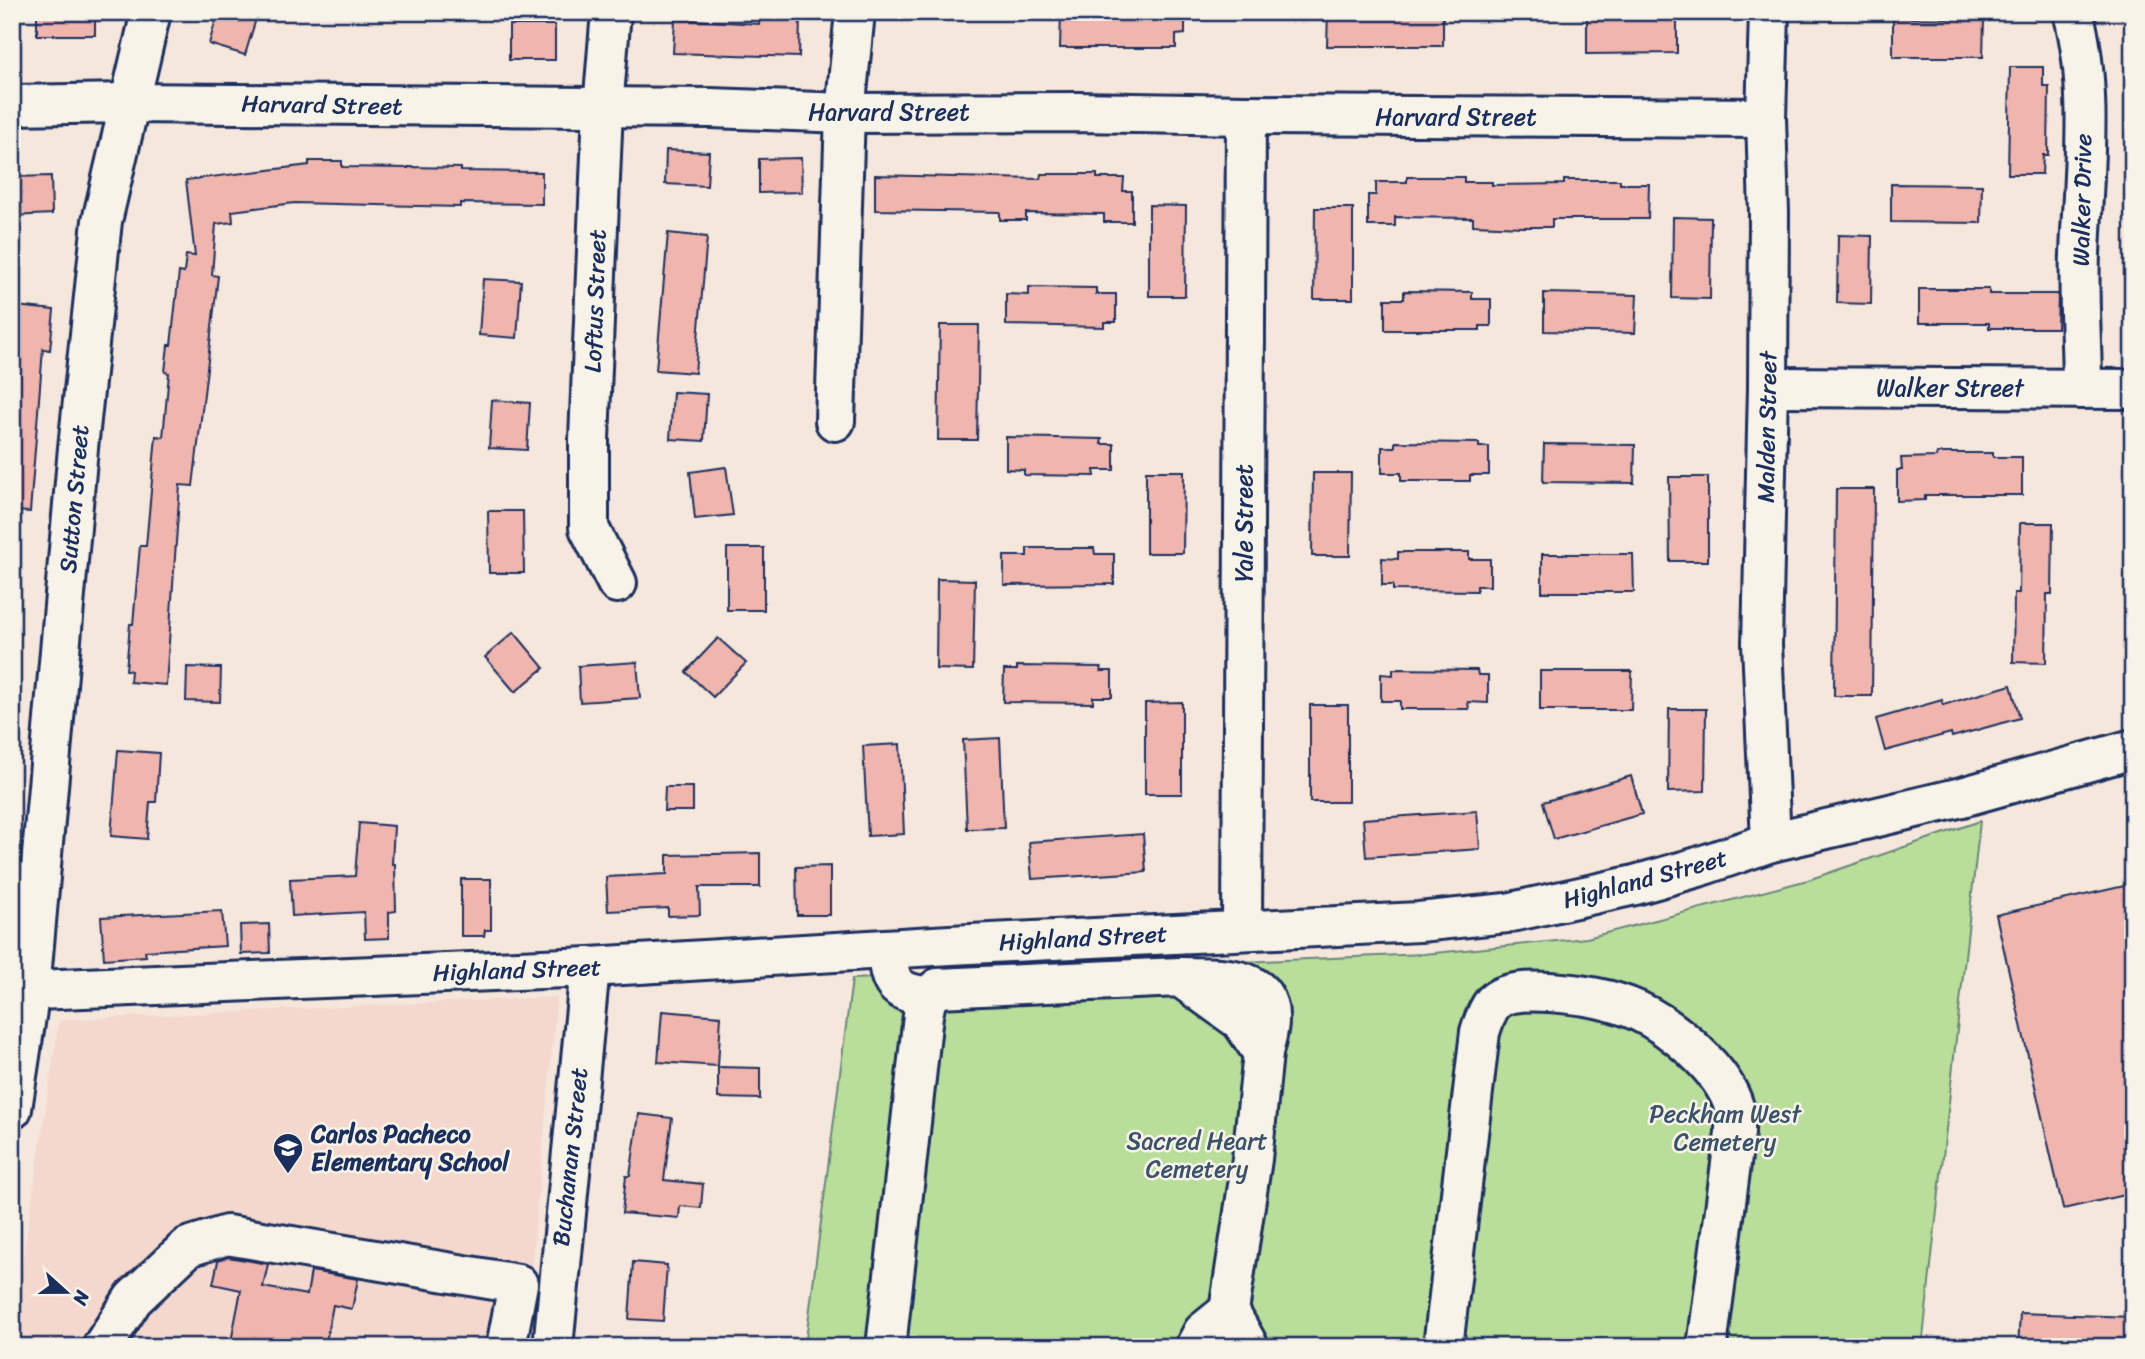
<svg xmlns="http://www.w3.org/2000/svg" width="2145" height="1359" viewBox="0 0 2145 1359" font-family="Sriracha,sans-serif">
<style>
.built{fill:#f4d8ce}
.green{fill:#b8de99;stroke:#6a867c;stroke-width:2}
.building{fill:#f0b5ad;stroke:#1b2f5e;stroke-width:2}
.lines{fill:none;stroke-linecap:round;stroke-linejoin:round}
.minor-casing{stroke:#1b2f5e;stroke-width:44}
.minor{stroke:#f7f3e8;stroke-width:38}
.labels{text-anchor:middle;stroke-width:5;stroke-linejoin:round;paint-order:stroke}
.street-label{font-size:24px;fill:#1b2f5e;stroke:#f7f3e8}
.park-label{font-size:24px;fill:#3a526a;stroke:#f7f3e8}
.poi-label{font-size:24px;font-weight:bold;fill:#1b2f5e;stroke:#f7f3e8;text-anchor:start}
</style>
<rect width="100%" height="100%" fill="#f6e7dc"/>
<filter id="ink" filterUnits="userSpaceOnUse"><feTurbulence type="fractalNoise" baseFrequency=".0143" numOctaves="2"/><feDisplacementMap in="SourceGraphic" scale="14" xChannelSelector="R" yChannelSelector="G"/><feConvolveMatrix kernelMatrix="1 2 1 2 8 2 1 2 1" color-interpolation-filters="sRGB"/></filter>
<g filter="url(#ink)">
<path class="built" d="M 557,997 L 524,1347 L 12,1347 L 12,1331 L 59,1020 Z"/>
<path class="green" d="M 1980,821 L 1922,1347 L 805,1347 L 852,979 L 1424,954 L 1587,938 L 1808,880 Z"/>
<g class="building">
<rect x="37" y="12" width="58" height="23"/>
<path d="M 218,12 L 258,12 L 245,55 L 209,44 Z"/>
<path d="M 1061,12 L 1185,12 L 1185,34 L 1176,35 L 1176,48 L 1060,48 Z"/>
<path d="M 1328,12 L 1443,12 L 1443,46 L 1327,46 Z"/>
<path d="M 1677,15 L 1677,53 L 1587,54 L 1587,16 Z"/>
<path d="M 760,17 L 800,19 L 799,57 L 673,53 L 675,19 L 759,24 Z"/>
<path d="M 1893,18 L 1984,19 L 1983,57 L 1893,57 Z"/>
<rect x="509" y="25" width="46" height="35"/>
<path d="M 2010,67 L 2043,67 L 2043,86 L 2049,86 L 2048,155 L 2043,155 L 2042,174 L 2008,174 Z"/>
<path d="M 666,150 L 709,152 L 707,186 L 665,184 Z"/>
<path d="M 801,158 L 802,192 L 759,193 L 759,159 Z"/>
<path d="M 309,161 L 342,161 L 342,167 L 408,168 L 408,167 L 461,168 L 461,171 L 542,172 L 542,204 L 460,203 L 460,207 L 294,203 L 232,211 L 233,222 L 216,224 L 212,275 L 218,276 L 193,486 L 180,485 L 166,685 L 130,682 L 131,671 L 126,670 L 130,624 L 133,624 L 140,546 L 146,546 L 156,436 L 163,437 L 169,373 L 165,372 L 168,345 L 171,345 L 179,272 L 184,273 L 186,255 L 195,256 L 186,180 L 309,165 Z"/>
<path d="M 1041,174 L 1097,174 L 1097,178 L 1124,178 L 1123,191 L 1132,191 L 1132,222 L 1104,222 L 1104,214 L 1026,213 L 1026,220 L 1000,220 L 1000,212 L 875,210 L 875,175 L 1040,179 Z"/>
<path d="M 51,176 L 52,214 L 12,216 L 12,177 Z"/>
<path d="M 1407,177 L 1464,177 L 1464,182 L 1492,182 L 1492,185 L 1564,184 L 1564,180 L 1620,180 L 1620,184 L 1649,184 L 1648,219 L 1552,219 L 1552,227 L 1524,227 L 1473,225 L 1473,218 L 1395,217 L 1395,226 L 1368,226 L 1368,195 L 1376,195 L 1376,182 L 1407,182 Z"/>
<path d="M 1891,184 L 1982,185 L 1981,223 L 1891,222 Z"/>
<path d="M 1149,205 L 1186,206 L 1185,296 L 1149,296 Z"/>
<path d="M 1315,208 L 1353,208 L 1353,299 L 1314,299 Z"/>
<path d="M 1673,217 L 1711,218 L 1710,299 L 1672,298 Z"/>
<path d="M 668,233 L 707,237 L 695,373 L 656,370 Z"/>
<path d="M 1838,235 L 1872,236 L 1871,304 L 1837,303 Z"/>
<path d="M 483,279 L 521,281 L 517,338 L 479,335 Z"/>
<path d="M 1029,287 L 1096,288 L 1096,294 L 1116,294 L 1116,322 L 1104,322 L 1104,327 L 1006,325 L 1006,294 L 1029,295 Z"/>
<path d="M 1919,289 L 1989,289 L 1989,294 L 2058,294 L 2057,328 L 1989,328 L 1989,323 L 1919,323 Z"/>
<path d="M 1404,291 L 1472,292 L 1472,299 L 1491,299 L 1491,326 L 1480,326 L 1480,330 L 1385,330 L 1385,299 L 1404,299 Z"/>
<path d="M 1544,293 L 1637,295 L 1635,333 L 1544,331 Z"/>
<path d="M 16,306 L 54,310 L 50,350 L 43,349 L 30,512 L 12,511 L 12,346 Z"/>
<path d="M 940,325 L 979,325 L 977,440 L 938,440 Z"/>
<path d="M 673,392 L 707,394 L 704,441 L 670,439 Z"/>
<path d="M 492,400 L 530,403 L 527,450 L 489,448 Z"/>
<path d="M 1006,437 L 1102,439 L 1101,444 L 1114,444 L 1114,470 L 1094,470 L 1095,476 L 1024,475 L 1024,470 L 1006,469 Z"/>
<path d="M 1395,442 L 1479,443 L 1479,447 L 1489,447 L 1489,475 L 1470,475 L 1470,481 L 1401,481 L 1401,473 L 1382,473 L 1382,447 L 1395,447 Z"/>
<path d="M 1544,444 L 1635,445 L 1634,483 L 1543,482 Z"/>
<path d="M 1937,453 L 1993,453 L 1993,457 L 2022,457 L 2022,495 L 1925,495 L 1925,500 L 1897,501 L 1897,470 L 1902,470 L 1901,458 L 1936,457 Z"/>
<path d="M 726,467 L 733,515 L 695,519 L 690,472 Z"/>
<path d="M 1146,471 L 1184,471 L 1183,553 L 1146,553 Z"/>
<path d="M 1313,473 L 1351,473 L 1350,556 L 1312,556 Z"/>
<path d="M 1669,477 L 1708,477 L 1708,561 L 1670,561 Z"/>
<path d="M 1836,489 L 1874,489 L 1872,696 L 1834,696 Z"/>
<path d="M 488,511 L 523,511 L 524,573 L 489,573 Z"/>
<path d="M 2020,523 L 2053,523 L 2052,594 L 2047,594 L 2046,663 L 2013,662 L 2014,593 L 2019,593 Z"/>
<rect x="727" y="548" width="37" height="62"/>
<path d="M 1027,548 L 1094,548 L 1095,554 L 1114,554 L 1114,584 L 1004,585 L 1004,556 L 1027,556 Z"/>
<path d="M 1398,552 L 1469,552 L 1469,559 L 1490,559 L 1490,586 L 1477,586 L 1477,591 L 1393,590 L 1393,585 L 1382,585 L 1382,558 L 1398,559 Z"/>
<path d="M 1542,554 L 1633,554 L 1634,592 L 1542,592 Z"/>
<path d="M 937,579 L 975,580 L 973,670 L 936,669 Z"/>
<path d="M 514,632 L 544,668 L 515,692 L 485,657 Z"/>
<path d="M 718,638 L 746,663 L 713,697 L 686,672 Z"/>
<path d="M 637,662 L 640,698 L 580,702 L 578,666 Z"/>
<path d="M 1017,666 L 1101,667 L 1101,671 L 1112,671 L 1112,697 L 1093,697 L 1093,703 L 1003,702 L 1004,670 L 1017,670 Z"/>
<path d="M 187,667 L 221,668 L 220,702 L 186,701 Z"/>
<path d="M 1393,669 L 1477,670 L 1478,675 L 1488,675 L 1488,703 L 1468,702 L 1469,709 L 1400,709 L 1400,701 L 1381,701 L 1381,674 L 1393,675 Z"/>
<path d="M 1540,671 L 1632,671 L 1631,710 L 1540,710 Z"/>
<path d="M 2011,685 L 2020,718 L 1952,737 L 1951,733 L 1885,751 L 1876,719 L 1942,700 L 1943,705 Z"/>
<path d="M 1182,702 L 1182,794 L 1145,794 L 1145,703 Z"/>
<rect x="1310" y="705" width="38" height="97"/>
<path d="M 1669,709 L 1706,709 L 1705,791 L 1668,792 Z"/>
<path d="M 1000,738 L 1004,828 L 967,829 L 963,740 Z"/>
<path d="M 900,744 L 904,834 L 868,836 L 863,746 Z"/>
<path d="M 118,750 L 159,753 L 156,802 L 150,802 L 147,839 L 111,836 Z"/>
<path d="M 1631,776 L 1642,814 L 1554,839 L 1543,802 Z"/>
<path d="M 665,787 L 693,787 L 693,811 L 664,811 Z"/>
<path d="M 1477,811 L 1480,849 L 1366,857 L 1363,819 Z"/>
<path d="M 359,823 L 394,826 L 392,864 L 395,864 L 396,911 L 389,912 L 389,938 L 365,939 L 364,912 L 292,916 L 290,879 L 355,876 Z"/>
<path d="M 1143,834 L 1146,872 L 1032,879 L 1029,842 Z"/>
<path d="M 760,853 L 760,887 L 699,887 L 700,915 L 668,916 L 668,908 L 608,911 L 606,877 L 667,874 L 667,855 Z"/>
<path d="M 830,866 L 830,915 L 797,915 L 796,867 Z"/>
<path d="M 461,879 L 491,879 L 491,930 L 485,930 L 484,936 L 461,936 Z"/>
<path d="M 2133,884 L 2133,1193 L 2063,1209 L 1996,915 Z"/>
<path d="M 222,911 L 225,946 L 145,951 L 146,956 L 104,959 L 101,917 Z"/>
<path d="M 269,924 L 270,953 L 241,954 L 240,925 Z"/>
<path d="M 662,1011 L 721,1016 L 718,1066 L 658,1062 Z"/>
<path d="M 718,1067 L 760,1068 L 760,1099 L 718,1098 Z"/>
<path d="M 639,1114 L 672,1118 L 664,1180 L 703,1184 L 701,1208 L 680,1206 L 679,1218 L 622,1213 L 626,1176 L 630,1176 Z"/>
<path d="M 228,1257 L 268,1264 L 263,1287 L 307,1295 L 311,1271 L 358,1279 L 352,1309 L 333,1305 L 325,1347 L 230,1347 L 241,1290 L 213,1284 L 218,1261 Z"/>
<path d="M 633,1262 L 667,1265 L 663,1321 L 629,1319 Z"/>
<path d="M 2020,1313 L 2133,1317 L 2133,1347 L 2018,1347 Z"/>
</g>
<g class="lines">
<g class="minor-casing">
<g id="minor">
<path d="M 611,12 L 603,108 L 589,439 L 589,528 L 617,583"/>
<path d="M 1769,12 L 1766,118 L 1769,213 L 1768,387 L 1762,644 L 1771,842"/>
<path d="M 2073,12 C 2094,90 2083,175 2080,254 C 2078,299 2082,344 2082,389"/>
<path d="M 12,105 L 129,103 L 711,108 L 845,113 L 1078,112 L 1246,115 L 1766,118"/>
<path d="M 1768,387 L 2133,389"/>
<path d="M 835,421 L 845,113 L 855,12"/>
<path d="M 1242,930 L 1246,115"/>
<path d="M 886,949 C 891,984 891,990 927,997 L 938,988 L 1180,977 L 1241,1021 L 1263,1053 C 1265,1043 1269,1031 1269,1021 C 1272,971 1213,978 1180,977"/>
<path d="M 12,991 L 590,967 L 950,945 L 1419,922 L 1507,913 L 1635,885 L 1698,867 L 1771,842 L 1962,797 L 2133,749"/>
<path d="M 12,1109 L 30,990 L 78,448 L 102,221 L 151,12"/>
<path d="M 102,1347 L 133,1299 L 188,1247 L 227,1235 L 518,1284 L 506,1347"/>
<path d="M 553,1347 L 590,967"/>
<path d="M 886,1347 L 923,1015 L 927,997"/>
<path d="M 1195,1347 L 1203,1332 L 1229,1311"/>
<path d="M 1249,1347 L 1229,1311 L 1252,1159 L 1263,1053"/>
<path d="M 1443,1347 L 1480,1032 C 1483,1023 1487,1010 1493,1003 C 1505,990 1533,991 1549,992 C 1579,994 1610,998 1638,1011 C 1672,1027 1723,1069 1734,1107 C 1736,1115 1735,1125 1735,1133 L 1707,1347"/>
</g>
</g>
<use href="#minor" class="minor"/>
</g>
</g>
<defs>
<g id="school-pin" transform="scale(1.575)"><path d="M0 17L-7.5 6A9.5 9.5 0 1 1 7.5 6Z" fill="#1b2f5e" stroke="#f7f3e8"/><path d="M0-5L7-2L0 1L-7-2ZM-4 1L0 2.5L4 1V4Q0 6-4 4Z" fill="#fff"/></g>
</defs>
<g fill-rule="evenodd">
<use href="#school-pin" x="288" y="1148"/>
</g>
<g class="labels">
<g class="street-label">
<text transform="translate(322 105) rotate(1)" y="8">Harvard Street</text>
<text x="889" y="120">Harvard Street</text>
<text x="1456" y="125">Harvard Street</text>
<text transform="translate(2082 200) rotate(-89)" y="8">Walker Drive</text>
<text transform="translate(595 301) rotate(-88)" y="8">Loftus Street</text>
<text x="1950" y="396">Walker Street</text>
<text transform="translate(1767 427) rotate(-89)" y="8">Malden Street</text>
<text transform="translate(74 499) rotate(-85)" y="8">Sutton Street</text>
<text transform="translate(1244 523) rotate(-90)" y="8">Yale Street</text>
<text transform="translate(1645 879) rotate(-15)" y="8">Highland Street</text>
<text transform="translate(1083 938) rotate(-3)" y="8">Highland Street</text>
<text transform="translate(517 970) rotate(-2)" y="8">Highland Street</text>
<text transform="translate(570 1157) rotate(-84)" y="8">Buchanan Street</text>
</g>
<g class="park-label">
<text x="1725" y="1122">Peckham West<tspan x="1725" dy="28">Cemetery</tspan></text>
<text x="1197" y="1149">Sacred Heart<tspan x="1197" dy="28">Cemetery</tspan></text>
</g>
<g class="poi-label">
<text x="311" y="1142">Carlos Pacheco<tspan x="311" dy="28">Elementary School</tspan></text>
</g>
</g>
<rect width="2145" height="1359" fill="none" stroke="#f7f3e8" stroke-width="42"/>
<rect x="21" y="21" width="2103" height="1317" fill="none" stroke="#1b2f5e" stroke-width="2.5" filter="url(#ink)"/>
<g transform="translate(66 1292) rotate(111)" stroke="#f7f3e8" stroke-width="5" paint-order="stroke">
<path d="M0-5L12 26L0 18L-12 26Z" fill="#1b2f5e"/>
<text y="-10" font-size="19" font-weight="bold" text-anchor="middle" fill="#1b2f5e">N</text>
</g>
</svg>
